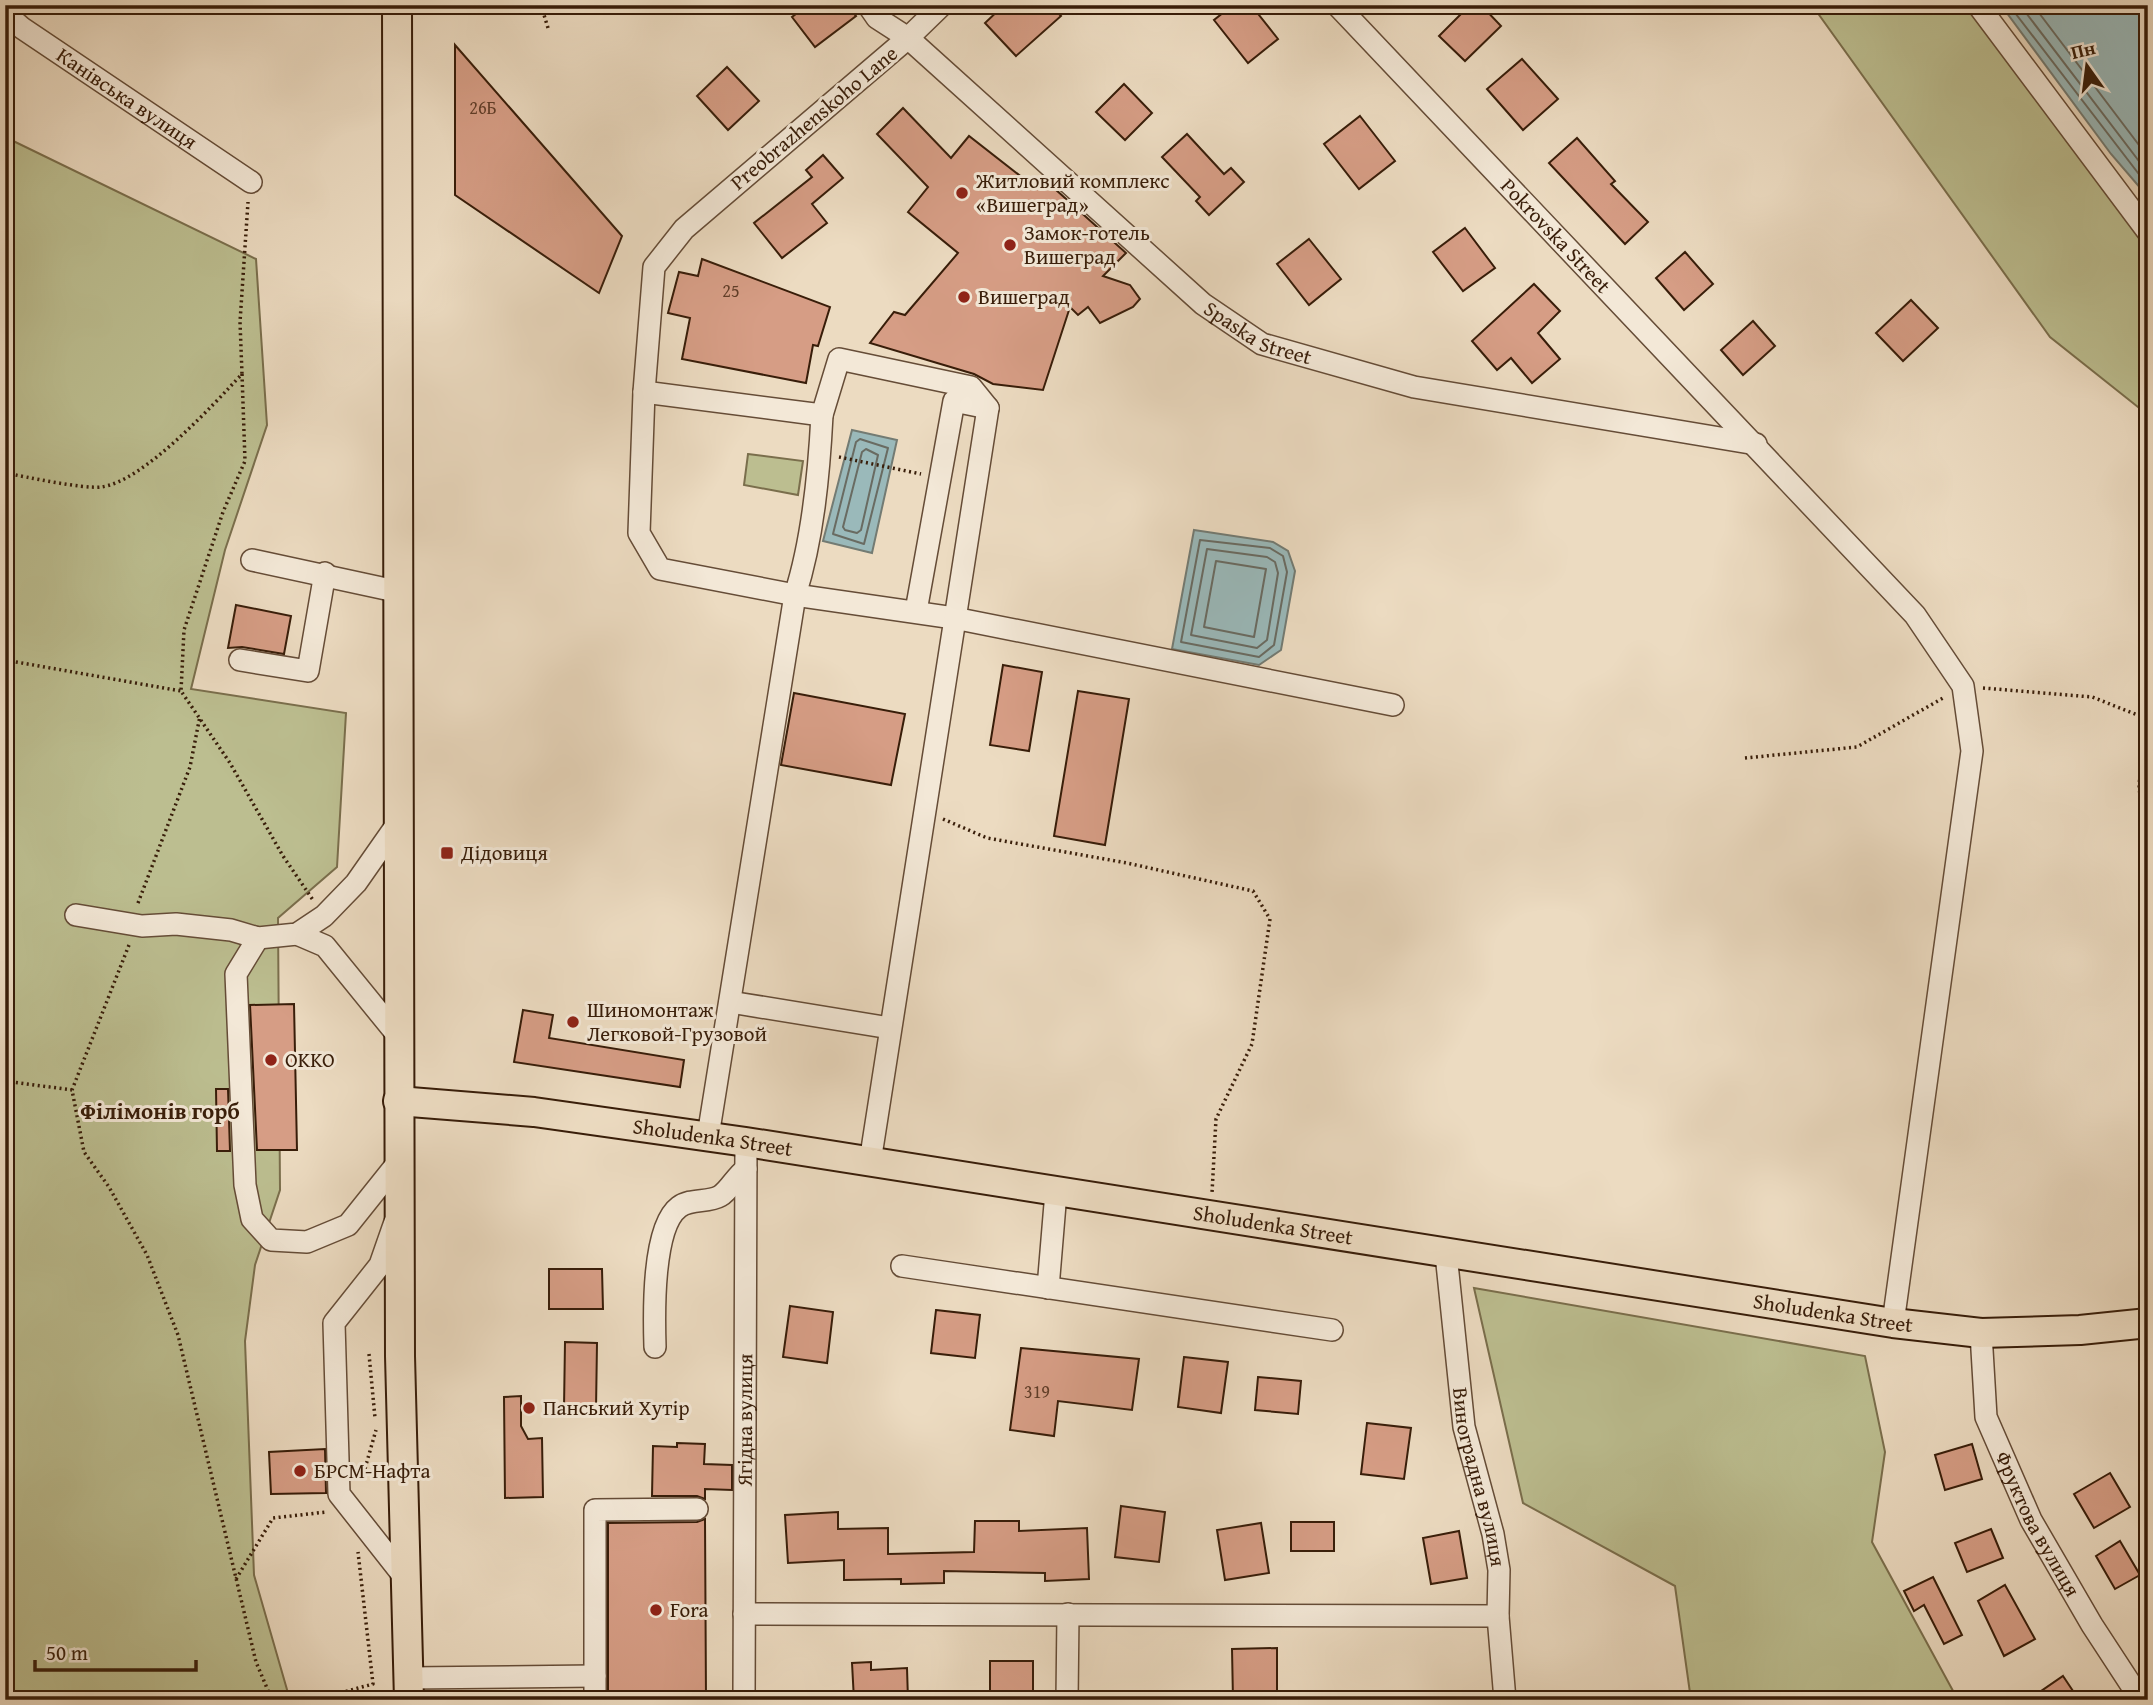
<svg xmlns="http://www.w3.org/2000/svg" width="2153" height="1705" viewBox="0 0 2153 1705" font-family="'Gentium Book Plus',serif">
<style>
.green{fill:#bcbe90;stroke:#7a6e4c;stroke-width:2}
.water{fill:#9ab9ba;stroke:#737b73;stroke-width:2}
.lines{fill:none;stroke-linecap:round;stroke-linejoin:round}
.shore{stroke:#696b62;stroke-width:2}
.building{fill:#d69d85;stroke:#381d09;stroke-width:2}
.minor-casing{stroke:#654c37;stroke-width:24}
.major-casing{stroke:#381d09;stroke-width:32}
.path{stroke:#381d09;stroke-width:3.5;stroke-dasharray:2 3.5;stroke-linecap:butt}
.minor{stroke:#f3e8d7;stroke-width:21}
.major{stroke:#ecdbc1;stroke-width:28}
.poi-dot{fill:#8f2418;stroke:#f3e8d7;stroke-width:2.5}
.labels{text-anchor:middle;stroke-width:6;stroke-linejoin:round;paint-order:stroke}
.number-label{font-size:18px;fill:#603d28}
.street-label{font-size:21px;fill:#381d09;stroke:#f3e8d7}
.poi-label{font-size:21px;fill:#381d09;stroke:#f3e8d7;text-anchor:start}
.neighbourhood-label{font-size:23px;font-weight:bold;fill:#381d09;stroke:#f3e8d7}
</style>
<rect width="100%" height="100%" fill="#ecdbc1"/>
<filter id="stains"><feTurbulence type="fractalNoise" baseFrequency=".00286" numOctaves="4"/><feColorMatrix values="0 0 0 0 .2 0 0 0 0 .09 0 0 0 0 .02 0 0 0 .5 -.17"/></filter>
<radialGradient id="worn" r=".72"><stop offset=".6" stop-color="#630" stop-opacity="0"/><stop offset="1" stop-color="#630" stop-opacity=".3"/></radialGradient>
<g class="green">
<path d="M 1812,5 L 1978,5 L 2148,232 L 2148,415 L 2050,337 Z"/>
<path d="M 5,137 L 256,259 L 267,425 L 225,550 L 191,689 L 346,713 L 337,867 L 278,918 L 280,1190 L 255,1265 L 245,1341 L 254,1575 L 290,1700 L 5,1700 Z"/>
<path d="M 748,454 L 803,461 L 798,495 L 744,485 Z"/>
<path d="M 1474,1288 L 1865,1356 L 1885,1452 L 1872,1542 L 1958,1700 L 1691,1700 L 1675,1586 L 1523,1503 Z"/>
</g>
<g class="water">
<path d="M 2001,5 L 2148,5 L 2148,197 L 2111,154 Z"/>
<path d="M 852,430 L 897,440 L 872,553 L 823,541 Z"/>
<path d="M 1194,530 L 1273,542 L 1288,551 L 1295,571 L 1281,650 L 1259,665 L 1172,649 Z"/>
</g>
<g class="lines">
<g class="shore">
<path d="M 2009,5 L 2148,186"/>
<path d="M 2020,5 L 2148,173"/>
<path d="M 2033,5 L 2148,157"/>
<path d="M 860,439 L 888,448 L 864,544 L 833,534 L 856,442 Z"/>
<path d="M 866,449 L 878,455 L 861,530 L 857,533 L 845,530 L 843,527 L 862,452 Z"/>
<path d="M 1200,540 L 1270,548 L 1283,556 L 1287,572 L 1274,645 L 1259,657 L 1181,642 Z"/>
<path d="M 1207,549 L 1267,557 L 1275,562 L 1278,573 L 1267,640 L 1257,648 L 1191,635 Z"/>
<path d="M 1216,561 L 1266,569 L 1254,637 L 1204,627 Z"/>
</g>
</g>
<g class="building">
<path d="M 808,5 L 847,5 L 856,16 L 815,47 L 792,17 Z"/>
<path d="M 1004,5 L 1051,5 L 1061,16 L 1016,56 L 985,23 Z"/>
<path d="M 1233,5 L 1251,5 L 1278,39 L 1248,63 L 1214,20 Z"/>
<path d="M 1470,5 L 1481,5 L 1501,26 L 1465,61 L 1439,36 Z"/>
<path d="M 455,45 L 622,236 L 599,293 L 455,195 Z"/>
<path d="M 1522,59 L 1558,99 L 1523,130 L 1487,89 Z"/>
<path d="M 727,67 L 759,101 L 728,130 L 697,96 Z"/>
<path d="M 1124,84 L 1152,113 L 1125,140 L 1096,112 Z"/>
<path d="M 903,108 L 951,158 L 969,136 L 1037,189 L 1045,180 L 1126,253 L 1103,276 L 1130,285 L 1140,299 L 1133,307 L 1100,323 L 1088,307 L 1078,315 L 1070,307 L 1043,390 L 993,384 L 974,374 L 870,343 L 894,312 L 905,315 L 958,253 L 908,212 L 928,187 L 877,134 Z"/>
<path d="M 1360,116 L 1395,161 L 1359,189 L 1324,144 Z"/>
<path d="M 1187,134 L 1224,174 L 1231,168 L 1244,182 L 1209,215 L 1196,201 L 1200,197 L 1162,157 Z"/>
<path d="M 1577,138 L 1615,181 L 1611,184 L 1648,222 L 1625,244 L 1549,163 Z"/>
<path d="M 823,155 L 843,178 L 812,204 L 827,223 L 782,258 L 754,223 L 812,177 L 806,170 Z"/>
<path d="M 1465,228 L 1495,268 L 1463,291 L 1433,252 Z"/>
<path d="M 1309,239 L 1341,279 L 1309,305 L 1277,264 Z"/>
<path d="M 1685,252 L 1713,284 L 1684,310 L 1656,278 Z"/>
<path d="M 702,259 L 830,307 L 818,346 L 813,345 L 806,383 L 682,359 L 690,318 L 668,313 L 679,272 L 698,276 Z"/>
<path d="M 1534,284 L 1560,311 L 1538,333 L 1560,359 L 1532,383 L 1511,358 L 1497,370 L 1472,341 Z"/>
<path d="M 1911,300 L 1938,328 L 1903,361 L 1876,333 Z"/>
<path d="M 1753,321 L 1775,346 L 1743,375 L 1721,350 Z"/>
<path d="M 236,605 L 291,616 L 284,654 L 242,647 L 228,648 Z"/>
<path d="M 1003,665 L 1042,672 L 1029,751 L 990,745 Z"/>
<path d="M 1078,691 L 1129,699 L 1105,845 L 1054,836 Z"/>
<path d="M 794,693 L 905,714 L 891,785 L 781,765 Z"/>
<path d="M 294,1004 L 297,1150 L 257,1150 L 250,1005 Z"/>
<path d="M 523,1010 L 553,1015 L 549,1038 L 684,1060 L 680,1087 L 514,1062 Z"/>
<path d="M 216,1089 L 228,1089 L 230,1151 L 217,1151 Z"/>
<path d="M 549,1269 L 602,1269 L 603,1309 L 549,1309 Z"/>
<path d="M 790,1306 L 833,1312 L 827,1363 L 783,1357 Z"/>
<path d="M 936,1310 L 980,1315 L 975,1358 L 931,1353 Z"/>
<path d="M 565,1342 L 597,1343 L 596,1409 L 564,1408 Z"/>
<path d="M 1021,1348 L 1139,1359 L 1132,1410 L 1058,1401 L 1054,1436 L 1010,1430 Z"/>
<path d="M 1184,1357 L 1228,1362 L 1221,1413 L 1178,1407 Z"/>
<path d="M 1258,1377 L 1301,1381 L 1298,1414 L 1255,1410 Z"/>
<path d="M 521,1396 L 521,1426 L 528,1439 L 542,1438 L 543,1497 L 505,1498 L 504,1397 Z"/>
<path d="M 1367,1423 L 1411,1428 L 1404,1479 L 1361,1474 Z"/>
<path d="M 677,1443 L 705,1444 L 704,1464 L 732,1465 L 732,1490 L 705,1489 L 705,1499 L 697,1496 L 652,1496 L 653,1446 L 677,1447 Z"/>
<path d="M 1972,1444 L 1982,1479 L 1945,1490 L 1935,1455 Z"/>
<path d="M 325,1449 L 326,1493 L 271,1494 L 269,1452 Z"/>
<path d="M 2110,1473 L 2130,1507 L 2094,1528 L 2074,1494 Z"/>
<path d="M 1121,1506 L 1165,1512 L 1159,1562 L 1115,1557 Z"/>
<path d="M 838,1512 L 838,1529 L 888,1528 L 888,1554 L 974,1552 L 975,1521 L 1019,1521 L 1019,1531 L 1087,1528 L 1089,1579 L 1045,1581 L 1045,1573 L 944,1571 L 944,1583 L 901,1584 L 901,1579 L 844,1580 L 844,1560 L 788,1563 L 785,1515 Z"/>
<path d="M 705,1519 L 706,1700 L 608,1700 L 608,1523 L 697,1522 Z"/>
<rect x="1291" y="1522" width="43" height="29"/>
<path d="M 1261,1523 L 1269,1573 L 1225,1580 L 1217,1530 Z"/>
<path d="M 1991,1529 L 2003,1558 L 1967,1572 L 1955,1543 Z"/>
<path d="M 1459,1531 L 1467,1578 L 1431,1584 L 1423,1538 Z"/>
<path d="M 2120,1541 L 2140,1575 L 2115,1589 L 2096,1556 Z"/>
<path d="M 1933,1577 L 1962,1635 L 1944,1644 L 1924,1605 L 1914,1611 L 1904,1591 Z"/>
<path d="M 2005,1585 L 2035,1639 L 2004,1656 L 1978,1601 Z"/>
<path d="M 1277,1648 L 1277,1699 L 1233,1700 L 1232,1649 Z"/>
<rect x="990" y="1661" width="43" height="39"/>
<path d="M 871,1662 L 871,1670 L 907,1668 L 908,1700 L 854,1700 L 852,1663 Z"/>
<path d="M 2063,1676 L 2079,1700 L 2028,1700 Z"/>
</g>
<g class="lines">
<g class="minor-casing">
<g id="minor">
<path id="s1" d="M 868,5 L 877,18 L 908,38 L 1203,304 L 1262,344 L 1414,387 L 1756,444"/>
<path d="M 942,5 L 908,38 L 684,229 L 654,267 L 644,392 L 639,533 L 660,569 L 795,595 L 954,618 L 1393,705"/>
<path id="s2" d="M 1337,5 L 1915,615 L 1963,686 L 1972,751 L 1893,1323"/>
<path d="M 1978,5 L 2148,232"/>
<path id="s3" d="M 5,13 L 22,28 L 251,182"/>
<path d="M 644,392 L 822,415 L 839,359 L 971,387 L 988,408 L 870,1162"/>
<path d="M 252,560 L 400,592"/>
<path d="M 916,611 L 954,401 L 988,408"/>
<path d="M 240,660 L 308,671 L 325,573"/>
<path d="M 76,915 L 142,926 L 176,924 L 231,930 L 258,938 L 297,934 L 324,916 L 356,883 L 398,823"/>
<path d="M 297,934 L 325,946 L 399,1037"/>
<path d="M 258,938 L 236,974 L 245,1185 L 252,1219 L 271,1240 L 307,1242 L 348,1225 L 400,1160"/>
<path d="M 730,1002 L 890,1028"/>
<path d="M 708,1136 L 795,595 C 813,539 819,474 822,415"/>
<path d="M 395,1222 L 380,1265 L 334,1323 L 339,1494 L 406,1579"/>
<path id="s4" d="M 1446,1254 L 1464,1427 L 1493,1534 L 1499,1570 L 1498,1616 L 1505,1700"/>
<path d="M 902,1266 L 1332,1330"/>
<path d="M 1048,1288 L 1056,1192"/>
<path id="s5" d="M 1981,1333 L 1986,1417 L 2031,1520 L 2092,1625 L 2141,1700"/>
<path d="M 655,1347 C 654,1315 652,1227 679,1207 C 691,1198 708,1203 720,1196 C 729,1191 736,1176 746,1169"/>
<path d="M 744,1614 L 1498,1616"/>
<path d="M 409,1678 L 595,1676"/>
<path d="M 595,1700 L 595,1510 L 697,1509"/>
<path id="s6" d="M 744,1700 L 746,1142"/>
<path d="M 1067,1700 L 1068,1614"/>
</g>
</g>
<g class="major-casing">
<g id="major">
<path d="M 397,5 L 400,1356 L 409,1700"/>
<path id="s7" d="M 398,1101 L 534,1112 L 746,1142 L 1893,1323 L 1981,1333 L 2080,1330 L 2148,1323"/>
</g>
</g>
<g class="path">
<path d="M 541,5 L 548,28"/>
<path d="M 242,374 L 245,461 L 223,512 L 184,630 L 181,691 L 230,763 L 283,856 L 313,900"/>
<path d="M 839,457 L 921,474"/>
<path d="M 5,473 C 27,477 82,489 101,487 C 143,482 213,405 242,374 L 240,322 L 248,202"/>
<path d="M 5,660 L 181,691"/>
<path d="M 1983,688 L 2092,697 L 2148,719"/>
<path d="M 2148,720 L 2139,784 L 2144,846 L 2148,852"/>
<path d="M 1745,758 L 1857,747 L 1943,698"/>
<path d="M 943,819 L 987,838 L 1127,863 L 1253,891 L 1270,919 L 1252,1044 L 1216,1119 L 1212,1193"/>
<path d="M 138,903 L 190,767 L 200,716"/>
<path d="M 129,945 L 72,1090 L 84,1152 L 109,1187 L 147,1255 L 178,1335 L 256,1662 L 272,1700"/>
<path d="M 5,1081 L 72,1090"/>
<path d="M 369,1354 L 375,1418"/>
<path d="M 362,1479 L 376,1430"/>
<path d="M 236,1579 L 273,1518 L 326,1512"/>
<path d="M 314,1700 L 373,1684 L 358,1552"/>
</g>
<use href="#minor" class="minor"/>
<use href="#major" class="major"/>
</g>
<g class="poi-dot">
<circle cx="962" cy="193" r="7"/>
<circle cx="1010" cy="245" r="7"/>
<circle cx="964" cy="297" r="7"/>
<rect x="440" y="846" width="14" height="14" rx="3.5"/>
<circle cx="573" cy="1022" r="7"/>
<circle cx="271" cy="1060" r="7"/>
<circle cx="529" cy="1408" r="7"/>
<circle cx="300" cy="1471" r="7"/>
<circle cx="656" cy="1610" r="7"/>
</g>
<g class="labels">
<g class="number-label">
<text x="483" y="114">26Б</text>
<text x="731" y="297">25</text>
<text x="1037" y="1398">319</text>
</g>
<g class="street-label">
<text dy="7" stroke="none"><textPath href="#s3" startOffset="149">Канівська вулиця</textPath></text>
<text transform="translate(814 118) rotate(-40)" y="7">Preobrazhenskoho Lane</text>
<text dy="7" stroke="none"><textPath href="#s2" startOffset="318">Pokrovska Street</textPath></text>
<text dy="7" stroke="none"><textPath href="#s1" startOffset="513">Spaska Street</textPath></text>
<text dy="7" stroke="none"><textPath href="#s7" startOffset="317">Sholudenka Street</textPath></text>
<text dy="7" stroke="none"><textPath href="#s7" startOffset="884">Sholudenka Street</textPath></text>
<text dy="7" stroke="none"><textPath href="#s7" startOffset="1451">Sholudenka Street</textPath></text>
<text dy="7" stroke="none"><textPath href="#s6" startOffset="280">Ягідна вулиця</textPath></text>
<text dy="7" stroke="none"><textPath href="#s4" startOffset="226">Виноградна вулиця</textPath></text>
<text dy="7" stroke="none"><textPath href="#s5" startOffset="203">Фруктова вулиця</textPath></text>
</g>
<g class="poi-label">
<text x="976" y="188">Житловий комплекс<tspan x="976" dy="24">«Вишеград»</tspan></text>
<text x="1024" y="240">Замок-готель<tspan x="1024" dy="24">Вишеград</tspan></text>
<text x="978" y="304">Вишеград</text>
<text x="461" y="860">Дідовиця</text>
<text x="587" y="1017">Шиномонтаж<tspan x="587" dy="24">Легковой-Грузовой</tspan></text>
<text x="285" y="1067">OKKO</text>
<text x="543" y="1415">Панський Хутір</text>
<text x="314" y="1478">БРСМ-Нафта</text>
<text x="670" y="1617">Fora</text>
</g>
<g class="neighbourhood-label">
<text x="160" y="1119">Філімонів горб</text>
</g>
</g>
<rect width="2153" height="1705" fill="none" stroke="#ecdbc1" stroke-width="28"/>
<rect x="7" y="7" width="2139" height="1691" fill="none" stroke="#381d09" stroke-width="3.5"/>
<rect x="14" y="14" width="2125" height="1677" fill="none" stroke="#381d09" stroke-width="2"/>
<g transform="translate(2087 66) rotate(346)" stroke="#f3e8d7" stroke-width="5" paint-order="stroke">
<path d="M0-5L12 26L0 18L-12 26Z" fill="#381d09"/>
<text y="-10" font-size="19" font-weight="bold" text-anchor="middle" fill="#381d09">Пн</text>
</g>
<path d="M35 1660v10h161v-10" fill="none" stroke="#381d09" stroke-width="3.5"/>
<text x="46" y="1660" font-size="21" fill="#381d09" stroke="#f3e8d7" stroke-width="5" paint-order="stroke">50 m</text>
<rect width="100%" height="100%" filter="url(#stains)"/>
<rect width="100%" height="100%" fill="url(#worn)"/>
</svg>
